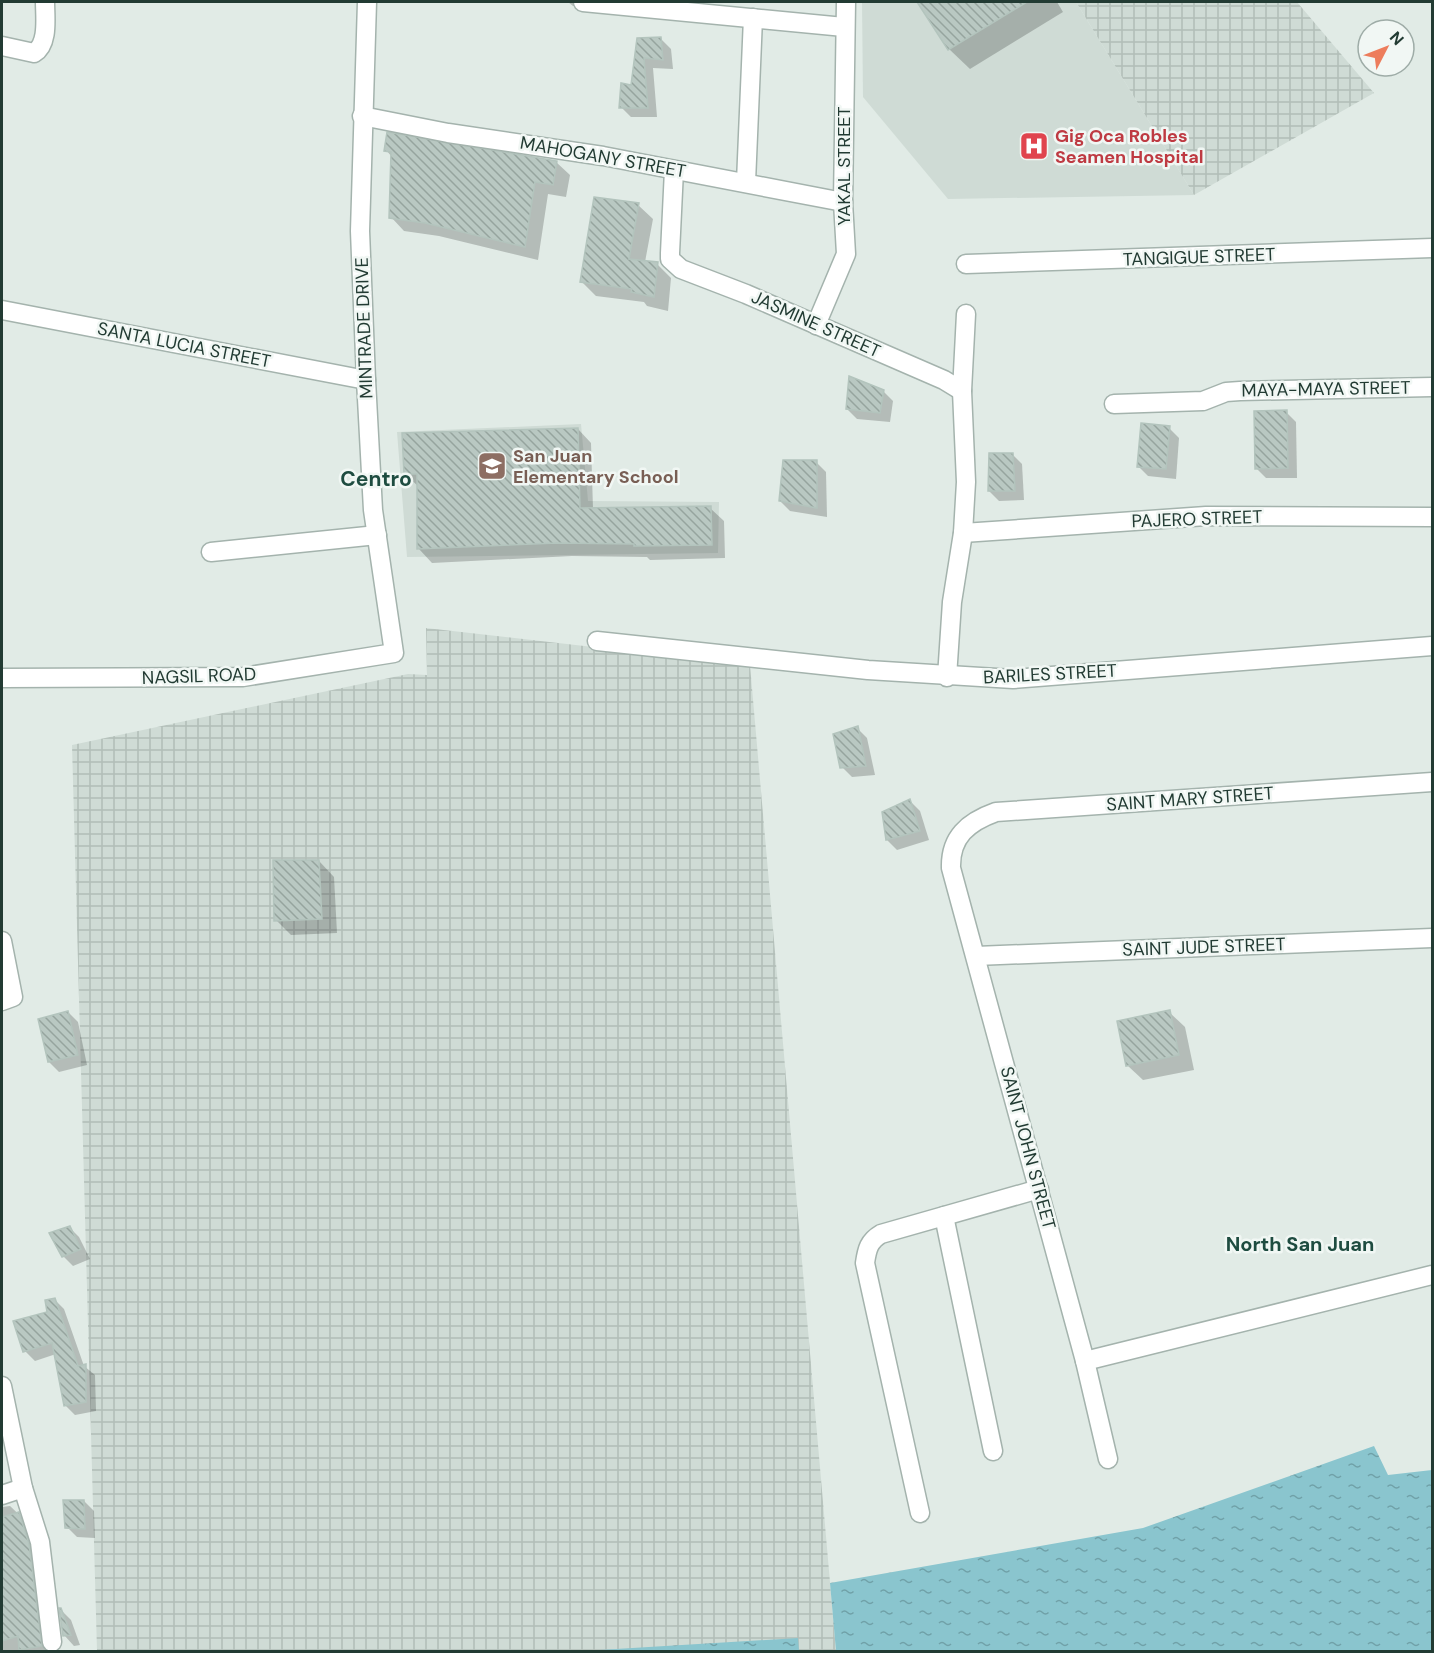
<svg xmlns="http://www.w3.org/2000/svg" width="1434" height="1653" viewBox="0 0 1434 1653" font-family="'DM Sans',sans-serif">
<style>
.built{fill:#cfdbd5}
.industrial{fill:url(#industrial-grid)}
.water{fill:url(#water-ripples)}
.shadow{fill:#0003}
.building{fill:url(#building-back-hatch);stroke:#b3c4bd;stroke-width:1.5}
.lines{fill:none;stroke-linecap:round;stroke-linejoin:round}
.street-casing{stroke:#a4b3ad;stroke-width:21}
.street{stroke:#fff;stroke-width:18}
.labels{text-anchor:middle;stroke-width:5;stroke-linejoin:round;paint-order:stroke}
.health-label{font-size:18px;font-weight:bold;fill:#be3a42;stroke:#f1f7f4;text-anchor:start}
.street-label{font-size:18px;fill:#223b33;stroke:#f1f7f4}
.education-label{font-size:18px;font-weight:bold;fill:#785e54;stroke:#f1f7f4;text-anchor:start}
.neighbourhood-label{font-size:20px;font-weight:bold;fill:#1e4c40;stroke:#f1f7f4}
.quarter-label{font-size:21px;font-weight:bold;fill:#1e4c40;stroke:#f1f7f4}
</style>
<defs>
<pattern id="industrial-grid" width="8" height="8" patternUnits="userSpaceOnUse" patternTransform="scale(1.5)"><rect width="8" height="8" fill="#cfdbd5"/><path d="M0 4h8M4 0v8" fill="none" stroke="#b1bdb7"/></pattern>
<pattern id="water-ripples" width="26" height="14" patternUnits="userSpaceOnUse" patternTransform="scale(1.5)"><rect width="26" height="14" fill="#8ac5ce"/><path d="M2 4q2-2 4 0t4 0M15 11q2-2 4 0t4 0" fill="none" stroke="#70a1a8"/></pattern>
<pattern id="building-back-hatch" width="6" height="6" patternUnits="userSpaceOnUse" patternTransform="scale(1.5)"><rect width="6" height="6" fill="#b9c8c2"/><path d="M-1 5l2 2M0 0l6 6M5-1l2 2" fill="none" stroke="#96a49e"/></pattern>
</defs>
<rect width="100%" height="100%" fill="#e1ebe6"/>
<g class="built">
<path d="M 862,2 L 1076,2 L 1194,195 L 948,199 L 863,97 Z"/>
<path d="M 581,424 L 588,501 L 719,502 L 718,553 L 407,557 L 397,432 Z"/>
</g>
<g class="industrial">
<path d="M 1076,2 L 1297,2 L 1374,93 L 1194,195 Z"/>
<path d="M 426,628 L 750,665 L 836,1651 L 97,1651 L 72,745 L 408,674 L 427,675 Z"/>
</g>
<g class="water">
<path d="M 1374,1446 L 1388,1475 L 1432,1470 L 1432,1651 L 836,1651 L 830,1583 L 1143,1528 Z"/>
<path d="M 798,1638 L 799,1651 L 583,1651 Z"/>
</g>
<g class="shadow">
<path d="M 568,2 L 605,2 L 605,6 L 573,6 Z"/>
<path d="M 919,2 L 1057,2 L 1063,12 L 970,69 L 949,49 Z"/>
<path d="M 661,39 L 671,49 L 673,69 L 653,68 L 657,117 L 631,117 L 621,107 L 632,87 L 639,40 Z"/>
<path d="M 386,150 L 556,162 L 570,175 L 566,197 L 548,194 L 538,260 L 439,236 L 404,231 L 391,217 L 392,157 Z"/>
<path d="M 638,205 L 653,219 L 645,262 L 657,264 L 671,278 L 668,311 L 647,306 L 644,302 L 596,296 L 582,282 Z"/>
<path d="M 883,391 L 893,401 L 890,422 L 857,419 L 847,409 Z"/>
<path d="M 1286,412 L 1296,422 L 1297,478 L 1266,478 L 1256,468 Z"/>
<path d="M 1169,428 L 1179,438 L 1176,479 L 1148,476 L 1138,466 Z"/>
<path d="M 578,429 L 591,443 L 593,509 L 710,508 L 724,521 L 725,558 L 650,560 L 647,557 L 572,556 L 432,563 L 419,549 L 419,487 L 405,474 Z"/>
<path d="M 1012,454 L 1022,464 L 1024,500 L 999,501 L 989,491 Z"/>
<path d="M 816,462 L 826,472 L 827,517 L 790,511 L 780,501 Z"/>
<path d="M 857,728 L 867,738 L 875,775 L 852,777 L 842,767 Z"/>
<path d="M 910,801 L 920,811 L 929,840 L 897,850 L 887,840 Z"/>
<path d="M 319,861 L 334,877 L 337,933 L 291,935 L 276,920 Z"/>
<path d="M 68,1012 L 78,1022 L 87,1065 L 59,1072 L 49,1062 Z"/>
<path d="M 1169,1012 L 1185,1027 L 1194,1070 L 1143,1080 L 1127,1065 Z"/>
<path d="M 69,1227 L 79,1237 L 90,1259 L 73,1266 L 63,1256 Z"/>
<path d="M 54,1299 L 64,1309 L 84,1366 L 95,1375 L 96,1411 L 75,1415 L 65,1405 L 56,1354 L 35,1361 L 25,1351 L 49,1313 Z"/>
<path d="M 84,1501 L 94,1511 L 95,1538 L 77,1537 L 67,1527 Z"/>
<path d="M 10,1506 L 31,1526 L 40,1558 L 52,1652 L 2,1652 L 2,1507 Z"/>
<path d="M 61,1610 L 71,1620 L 80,1645 L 74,1646 L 64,1635 Z"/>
</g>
<g class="building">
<path d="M 917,2 L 1027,2 L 948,50 Z"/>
<path d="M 661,37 L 663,60 L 644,58 L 648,108 L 619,108 L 621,83 L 631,85 L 637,38 Z"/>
<path d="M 387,132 L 557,161 L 553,185 L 535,182 L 525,247 L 425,223 L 389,218 L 391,152 L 384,151 Z"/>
<path d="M 594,197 L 639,203 L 629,259 L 658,262 L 654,297 L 631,292 L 632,289 L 580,282 Z"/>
<path d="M 849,376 L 884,390 L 880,413 L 846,409 Z"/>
<path d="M 1287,410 L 1288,468 L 1255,469 L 1254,411 Z"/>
<path d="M 1141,423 L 1170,426 L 1166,469 L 1137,467 Z"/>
<path d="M 578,428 L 580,508 L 711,506 L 712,545 L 634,546 L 634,544 L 557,543 L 417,549 L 417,474 L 404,474 L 402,433 Z"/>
<path d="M 989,453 L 1013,453 L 1015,491 L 988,491 Z"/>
<path d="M 783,460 L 817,460 L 817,508 L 779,501 Z"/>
<path d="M 858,726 L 866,766 L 840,768 L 833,734 Z"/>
<path d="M 910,799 L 920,831 L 886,840 L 882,812 Z"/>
<path d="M 273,860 L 319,860 L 322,919 L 274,921 Z"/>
<path d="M 1170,1010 L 1179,1055 L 1126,1066 L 1117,1021 Z"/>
<path d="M 68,1011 L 78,1055 L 48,1062 L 38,1019 Z"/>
<path d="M 70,1226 L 81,1249 L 62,1257 L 49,1233 Z"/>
<path d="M 55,1298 L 78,1366 L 86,1364 L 86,1402 L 64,1406 L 52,1343 L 23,1352 L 13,1321 L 47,1312 L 45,1300 Z"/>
<path d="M 63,1500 L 84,1500 L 85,1529 L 65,1528 Z"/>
<path d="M 19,1512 L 29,1544 L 42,1646 L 19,1650 L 18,1636 L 2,1641 L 2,1517 Z"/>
<path d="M 59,1608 L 61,1608 L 71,1635 L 63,1636 Z"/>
</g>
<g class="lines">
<g class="street-casing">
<g id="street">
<path d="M 583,2 L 844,27"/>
<path d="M 2,46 L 34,53 C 49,44 45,17 45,2"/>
<path d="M 362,116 L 448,133 L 603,156 L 843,202"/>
<path d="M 674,170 L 670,253 L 670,259 L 681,269 L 746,294 L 944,380 L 962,391"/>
<path d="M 746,182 L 753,18"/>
<path d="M 966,264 L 1432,248"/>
<path d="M 2,310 L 366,380"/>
<path d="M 816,325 L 846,254 L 843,202 L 846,2"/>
<path d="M 1114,404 L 1203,401 L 1226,392 L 1240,391 L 1432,387"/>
<path d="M 963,533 L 1206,516 L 1432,517"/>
<path d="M 211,552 L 377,535"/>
<path d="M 597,641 L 868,670 L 1013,679 L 1432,646"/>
<path d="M 947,677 L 952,602 L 963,533 L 966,482 L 962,391 L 966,314"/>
<path d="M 2,678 L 243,677 L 394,653 L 373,510 L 366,380 L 360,231 L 367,2"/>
<path d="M 2,941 L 13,997 L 2,1001"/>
<path d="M 976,956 L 1432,938"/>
<path d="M 944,1216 L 993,1451"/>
<path d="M 1085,1361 L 1432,1275"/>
<path d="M 2,1386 L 23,1488 L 40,1542 L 52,1642"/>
<path d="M 1108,1459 L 1085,1361 L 951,868 C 950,837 968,822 996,812 L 1432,782"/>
<path d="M 2,1495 L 23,1488"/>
<path d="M 920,1513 L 865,1263 C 867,1249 869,1241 881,1234 L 1039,1189"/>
</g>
</g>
<use href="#street" class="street"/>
</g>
<defs>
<g id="hospital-square" transform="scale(1.5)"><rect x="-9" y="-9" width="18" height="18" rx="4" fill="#e0444e" stroke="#f1f7f4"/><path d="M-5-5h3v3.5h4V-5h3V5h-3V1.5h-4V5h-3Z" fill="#fff"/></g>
<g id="school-square" transform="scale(1.5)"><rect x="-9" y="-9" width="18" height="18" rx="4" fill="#8d6e63" stroke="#f1f7f4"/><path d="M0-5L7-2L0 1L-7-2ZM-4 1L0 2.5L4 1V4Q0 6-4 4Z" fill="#fff"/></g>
</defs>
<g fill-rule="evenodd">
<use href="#hospital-square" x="1034" y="146"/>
<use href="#school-square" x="492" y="466"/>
</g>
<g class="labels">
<g class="health-label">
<text x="1055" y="142">Gig Oca Robles<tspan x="1055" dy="21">Seamen Hospital</tspan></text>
</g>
<g class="street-label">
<text transform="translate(603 157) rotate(10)" y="6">MAHOGANY STREET</text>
<text transform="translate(844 166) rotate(-90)" y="6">YAKAL STREET</text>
<text transform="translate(1199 257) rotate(-2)" y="6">TANGIGUE STREET</text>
<text transform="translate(816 324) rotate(24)" y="6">JASMINE STREET</text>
<text transform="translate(364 328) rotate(-92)" y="6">MINTRADE DRIVE</text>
<text transform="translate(184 345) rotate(11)" y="6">SANTA LUCIA STREET</text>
<text transform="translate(1326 389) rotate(-1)" y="6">MAYA-MAYA STREET</text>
<text transform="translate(1197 519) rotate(-2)" y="6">PAJERO STREET</text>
<text transform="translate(1050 674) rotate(-3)" y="6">BARILES STREET</text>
<text transform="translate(199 676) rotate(-2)" y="6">NAGSIL ROAD</text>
<text transform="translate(1190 799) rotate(-4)" y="6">SAINT MARY STREET</text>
<text transform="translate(1204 947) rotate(-2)" y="6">SAINT JUDE STREET</text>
<text transform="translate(1028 1148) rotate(75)" y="6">SAINT JOHN STREET</text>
</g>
<g class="education-label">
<text x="513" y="462">San Juan<tspan x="513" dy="21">Elementary School</tspan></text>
</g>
<g class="neighbourhood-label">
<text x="1300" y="1251">North San Juan</text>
</g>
<g class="quarter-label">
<text x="376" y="486">Centro</text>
</g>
</g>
<rect width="1434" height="1653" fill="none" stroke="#223b33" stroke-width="6"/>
<g transform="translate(1386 48) rotate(48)"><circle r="28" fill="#f1f7f4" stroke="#9eaca7" stroke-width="1.5"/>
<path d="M0-4.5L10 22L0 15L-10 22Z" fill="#ed7d5c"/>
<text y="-9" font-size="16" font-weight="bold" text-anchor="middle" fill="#223b33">N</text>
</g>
</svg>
